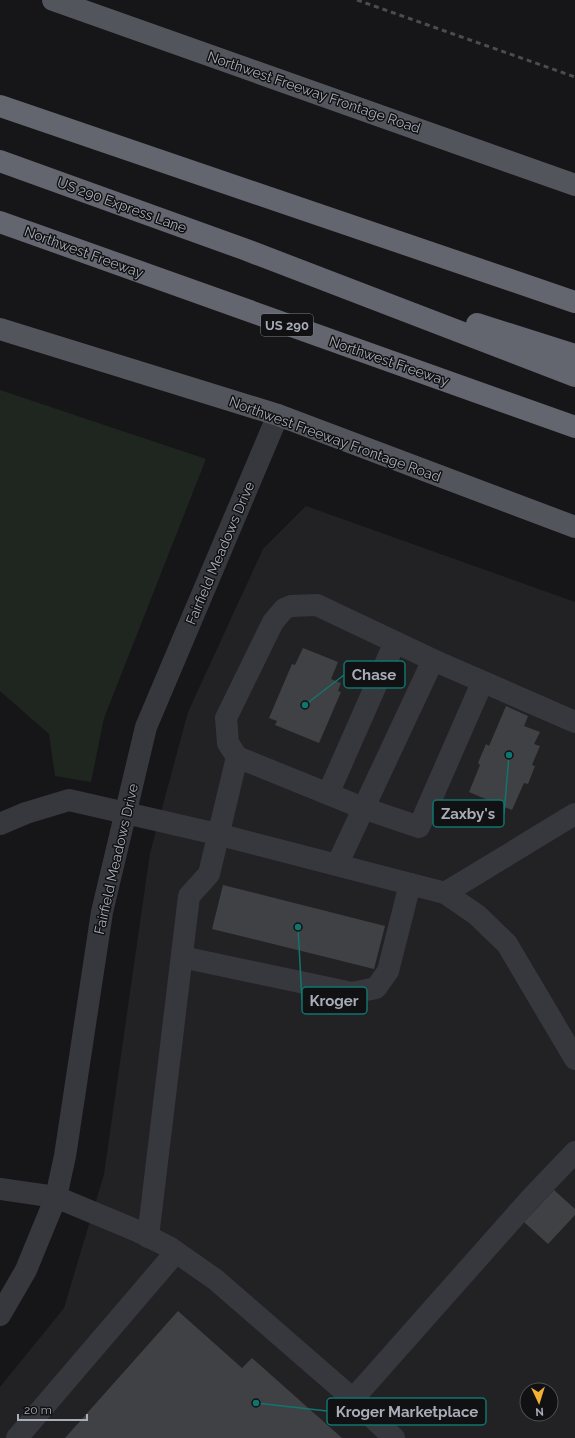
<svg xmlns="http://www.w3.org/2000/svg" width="575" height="1438" viewBox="0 0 575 1438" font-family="Raleway,sans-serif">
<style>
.built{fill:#222225;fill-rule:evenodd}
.green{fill:#1e261f}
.building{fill:#404145}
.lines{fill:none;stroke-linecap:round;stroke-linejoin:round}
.minor{stroke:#37383d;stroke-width:22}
.major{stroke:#53555c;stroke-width:22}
.highway{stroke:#63666e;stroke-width:22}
.rail{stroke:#4a4c52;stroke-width:3;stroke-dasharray:5 4;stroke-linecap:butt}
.labels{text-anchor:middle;stroke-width:3;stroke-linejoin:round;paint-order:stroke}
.shield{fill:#111113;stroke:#7b7e86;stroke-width:1}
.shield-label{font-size:13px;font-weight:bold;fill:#a8adb8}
.street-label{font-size:14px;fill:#a8adb8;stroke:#111113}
.leader{fill:none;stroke:#0f766e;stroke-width:1.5}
.callout-dot{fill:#0f766e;stroke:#111113;stroke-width:1.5}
.callout{fill:#111113;stroke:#0f766e;stroke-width:1.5}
.callout-label{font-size:15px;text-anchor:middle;font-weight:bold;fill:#a8adb8}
</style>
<rect width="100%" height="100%" fill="#161618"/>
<path class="built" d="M 306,506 L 575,602 L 575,1438 L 0,1438 L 0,1387 L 64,1308 L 104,1174 L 150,853 L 188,712 L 263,549 ZM 527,1390 L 551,1390 L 551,1414 L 527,1414 Z"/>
<path class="green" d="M 0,390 L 206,459 L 104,718 L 91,782 L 55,776 L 49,734 L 0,691 Z"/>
<g class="building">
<path d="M 303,648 L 338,662 L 331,679 L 341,683 L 338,691 L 341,692 L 319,743 L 275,725 L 277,721 L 269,718 L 292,664 L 295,665 Z"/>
<path d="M 506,706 L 528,716 L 524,726 L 540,732 L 534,744 L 540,746 L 532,765 L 535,766 L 528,784 L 524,783 L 512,810 L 469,792 L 480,765 L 478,763 L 486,744 L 489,746 Z"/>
<path d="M 223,885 L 385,926 L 374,969 L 212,929 Z"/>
<path d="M 554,1190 L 575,1209 L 575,1215 L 548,1244 L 524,1222 Z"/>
<path d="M 178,1311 L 242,1368 L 252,1358 L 342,1438 L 65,1438 Z"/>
</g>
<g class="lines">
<g class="minor">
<path d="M 237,757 L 228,743 L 226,718 L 273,622 L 284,609 L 291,606 L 317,605 L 433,660"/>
<path d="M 328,794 L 395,642"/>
<path d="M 0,824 L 26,813 L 69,800 L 217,834 L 445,893 L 477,915 L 507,944 L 575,1059"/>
<path d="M 337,865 L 433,660 L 575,722"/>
<path d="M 445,893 L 575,814"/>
<path d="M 182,957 L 352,993 L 376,988 L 388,971 L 410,884"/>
<path d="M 0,1189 L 56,1197 L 135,1230 L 169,1247 L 216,1280 L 353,1399 L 394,1438"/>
<path d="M 148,1237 L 189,896 L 209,874 L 237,757 L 363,808 L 419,827 L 482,683"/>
<path d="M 0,1315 L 26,1270 L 56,1197 L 65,1156 L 102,912 L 146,727 L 278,415"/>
<path d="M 353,1399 L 532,1197 L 575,1152"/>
<path d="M 17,1438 L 176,1252"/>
</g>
<g class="major">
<path d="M 53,0 L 575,185"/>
<path d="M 0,329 L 278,415 L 575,527"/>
</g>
<g class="highway">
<path d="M 0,106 L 575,302"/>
<path d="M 0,161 L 244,249 L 575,376"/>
<path d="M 0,222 L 575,427"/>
<path d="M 477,324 L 575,355"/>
</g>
<path class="rail" d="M 357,0 L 575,77"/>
</g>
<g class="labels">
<rect class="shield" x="261" y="314" width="52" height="22" rx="3"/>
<g class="shield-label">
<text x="287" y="330">US 290</text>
</g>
<g class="street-label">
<text transform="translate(314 92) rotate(19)" y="5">Northwest Freeway Frontage Road</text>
<text transform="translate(122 205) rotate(20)" y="5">US 290 Express Lane</text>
<text transform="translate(84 252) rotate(20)" y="5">Northwest Freeway</text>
<text transform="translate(389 361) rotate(19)" y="5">Northwest Freeway</text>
<text transform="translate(335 439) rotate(20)" y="5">Northwest Freeway Frontage Road</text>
<text transform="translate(220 553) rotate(-67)" y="5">Fairfield Meadows Drive</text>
<text transform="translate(116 859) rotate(-77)" y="5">Fairfield Meadows Drive</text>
</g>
</g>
<path class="leader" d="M305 705L344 675M509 755L504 814M298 927L302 1001M256 1403L327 1411"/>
<g class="callout-dot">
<circle cx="305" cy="705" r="4"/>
<circle cx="509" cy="755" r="4"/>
<circle cx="298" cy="927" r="4"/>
<circle cx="256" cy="1403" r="4"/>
</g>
<g class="callout">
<rect x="344" y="661" width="61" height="27" rx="4"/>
<rect x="433" y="800" width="71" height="27" rx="4"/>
<rect x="302" y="987" width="65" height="27" rx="4"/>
<rect x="327" y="1398" width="159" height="27" rx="4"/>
</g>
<g class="callout-label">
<text x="374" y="680">Chase</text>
<text x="468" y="819">Zaxby's</text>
<text x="334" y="1006">Kroger</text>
<text x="407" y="1417">Kroger Marketplace</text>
</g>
<g transform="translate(539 1402) rotate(176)"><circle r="19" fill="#111113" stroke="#4d4f55"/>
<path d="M0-3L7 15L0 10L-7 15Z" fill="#f2b134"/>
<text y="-6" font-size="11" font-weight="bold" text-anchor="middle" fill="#a8adb8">N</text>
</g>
<path d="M18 1414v6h69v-6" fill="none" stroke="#a8adb8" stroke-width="2"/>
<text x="24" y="1414" font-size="12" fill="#a8adb8" stroke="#111113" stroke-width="3" paint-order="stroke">20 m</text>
</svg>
